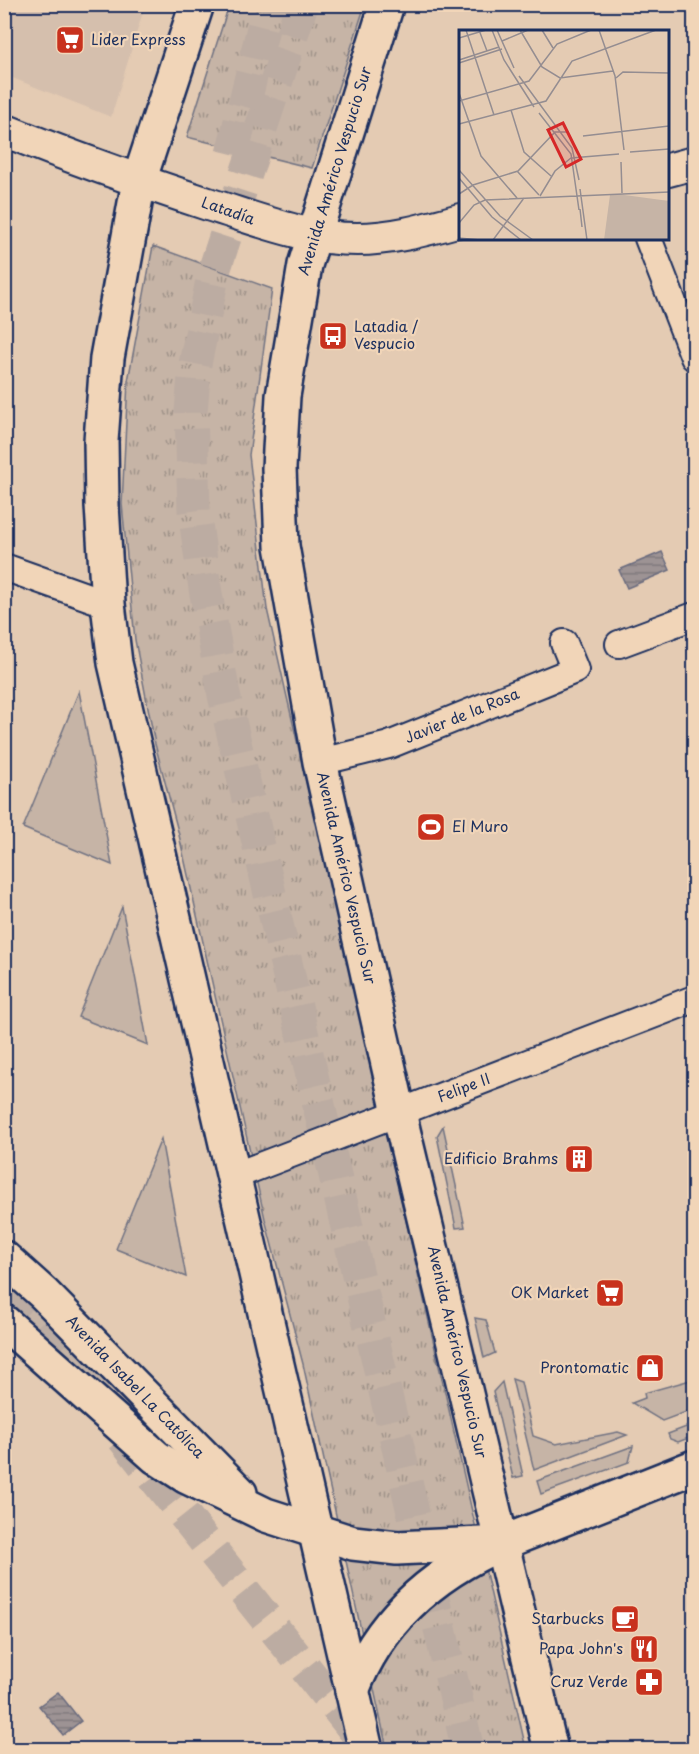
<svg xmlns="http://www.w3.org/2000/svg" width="699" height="1754" viewBox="0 0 699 1754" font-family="'Playpen Sans',sans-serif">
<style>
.built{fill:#d5bfad}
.grass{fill:#c6b4a6;stroke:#707282;stroke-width:1.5}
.park{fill:url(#park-tufts);stroke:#707282;stroke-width:1.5}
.water{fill:url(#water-rules);stroke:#696b7e;stroke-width:1.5}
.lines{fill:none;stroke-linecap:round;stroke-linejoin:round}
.motorway-tunnel{stroke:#bcaca2;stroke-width:33;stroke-dasharray:33 16;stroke-linecap:butt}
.minor-casing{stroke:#1b2f5e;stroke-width:30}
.tertiary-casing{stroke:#1b2f5e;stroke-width:36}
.secondary-casing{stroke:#1b2f5e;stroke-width:38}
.primary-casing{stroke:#1b2f5e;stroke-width:38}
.minor{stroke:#f1d5b8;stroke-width:26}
.tertiary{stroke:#f1d5b8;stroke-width:32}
.secondary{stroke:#f1d5b8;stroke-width:33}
.primary{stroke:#f1d5b8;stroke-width:33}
.labels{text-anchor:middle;stroke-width:4.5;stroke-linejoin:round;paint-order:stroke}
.poi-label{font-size:15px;fill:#1b2f5e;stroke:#f1d5b8;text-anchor:end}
.street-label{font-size:15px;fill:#1b2f5e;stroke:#f1d5b8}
.inset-road{fill:none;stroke:#948d91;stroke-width:1.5}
.view{fill:#d62828;fill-opacity:0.15;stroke:#d62828;stroke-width:3}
.inset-edge{fill:none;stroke:#1b2f5e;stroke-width:3}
</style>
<defs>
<pattern id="park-tufts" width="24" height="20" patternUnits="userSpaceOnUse" patternTransform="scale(1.5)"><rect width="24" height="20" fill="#c6b4a6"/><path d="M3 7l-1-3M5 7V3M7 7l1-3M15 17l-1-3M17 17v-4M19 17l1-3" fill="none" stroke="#a0938a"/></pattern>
<pattern id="water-rules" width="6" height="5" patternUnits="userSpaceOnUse" patternTransform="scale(1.5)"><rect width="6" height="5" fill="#9d9394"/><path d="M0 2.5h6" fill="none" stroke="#7f787c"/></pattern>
</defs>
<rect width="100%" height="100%" fill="#e4cbb3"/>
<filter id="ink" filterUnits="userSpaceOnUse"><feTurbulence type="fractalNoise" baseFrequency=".0167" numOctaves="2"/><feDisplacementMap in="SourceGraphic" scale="12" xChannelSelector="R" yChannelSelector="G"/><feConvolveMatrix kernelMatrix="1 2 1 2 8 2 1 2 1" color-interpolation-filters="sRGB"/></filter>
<g filter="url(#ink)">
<path class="built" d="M 4,5 L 145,5 L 111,117 L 5,75 Z"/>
<g class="grass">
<path d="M 79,691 L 112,865 L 23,828 Z"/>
<path d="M 122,907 L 148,1045 L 78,1017 Z"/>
<path d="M 443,1126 L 465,1227 L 456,1228 L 437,1136 Z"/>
<path d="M 161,1139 L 186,1277 L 116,1249 Z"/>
<path d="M 4,1276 L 192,1468 L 5,1303 Z"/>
<path d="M 475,1318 L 486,1320 L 495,1353 L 484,1358 Z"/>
<path d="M 512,1379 L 521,1382 L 533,1436 L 556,1444 L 618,1432 L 627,1435 L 534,1470 Z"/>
<path d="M 694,1379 L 694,1409 L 662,1421 L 632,1403 L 645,1398 L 644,1393 Z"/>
<path d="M 502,1382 L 523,1476 L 513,1478 L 493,1392 Z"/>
<path d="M 694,1424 L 694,1436 L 678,1442 L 670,1439 L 668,1434 Z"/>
<path d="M 633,1446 L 629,1462 L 541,1494 L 537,1481 Z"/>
</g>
<g class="park">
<path d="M 229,5 L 365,5 L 312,168 L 187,137 Z"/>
<path d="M 153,246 L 272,289 L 249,455 L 267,609 L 526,1749 L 387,1749 L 303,1364 L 265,1219 L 179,835 L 155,744 L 135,640 L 122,504 L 128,381 Z"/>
</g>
<g class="water">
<path d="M 662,552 L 670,570 L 627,588 L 619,570 Z"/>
<path d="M 58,1692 L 81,1721 L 63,1735 L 39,1706 Z"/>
</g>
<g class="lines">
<g class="motorway-tunnel">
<path d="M 302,4 L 214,271 L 195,364 L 191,412 L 194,510 L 205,588 L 224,695 L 468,1750"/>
<path d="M 232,154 L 269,4"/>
<path d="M 4,1290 L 65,1365"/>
<path d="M 123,1438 L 367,1746"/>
</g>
<g class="minor-casing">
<g id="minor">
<path d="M 648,238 L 694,357"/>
<path d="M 4,567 L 108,604"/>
<path d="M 619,644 L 694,616"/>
<path d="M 320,762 L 389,745 L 575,670 L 564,643"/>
<path d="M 234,1176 L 694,999"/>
</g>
</g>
<g class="tertiary-casing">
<g id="tertiary">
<path d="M 4,130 C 73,158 141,182 211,205 C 259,220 306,239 357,239 C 393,239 427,229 460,220"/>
<path d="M 668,170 L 694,163"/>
</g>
</g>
<g class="secondary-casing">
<g id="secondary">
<path d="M 4,1258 L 44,1294 L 240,1493"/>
<path d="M 4,1322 L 156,1457 L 187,1477 L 266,1515 L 353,1543 L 397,1548 L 502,1543 L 694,1467"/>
</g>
</g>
<g class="primary-casing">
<g id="primary">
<path d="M 197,4 L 139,181 L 107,358 L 101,441 L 102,505 L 108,604 L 115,663 L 366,1750"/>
<path d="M 387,4 L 305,265 L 283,396 L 279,468 L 282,546 L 320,762 L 399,1113 L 551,1750"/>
<path d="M 352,1691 C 379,1620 434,1573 502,1543"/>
</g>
</g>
<use href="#minor" class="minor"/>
<use href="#tertiary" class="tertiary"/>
<use href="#secondary" class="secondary"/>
<use href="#primary" class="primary"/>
</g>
</g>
<defs>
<g id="supermarket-square" transform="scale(1.5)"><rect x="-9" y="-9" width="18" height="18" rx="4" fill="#c8321e" stroke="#f1d5b8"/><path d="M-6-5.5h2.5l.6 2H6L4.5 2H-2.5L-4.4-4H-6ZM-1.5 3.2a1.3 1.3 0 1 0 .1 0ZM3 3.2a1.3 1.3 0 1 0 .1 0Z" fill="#fff"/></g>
<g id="bus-square" transform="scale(1.5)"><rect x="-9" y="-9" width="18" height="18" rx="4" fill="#c8321e" stroke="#f1d5b8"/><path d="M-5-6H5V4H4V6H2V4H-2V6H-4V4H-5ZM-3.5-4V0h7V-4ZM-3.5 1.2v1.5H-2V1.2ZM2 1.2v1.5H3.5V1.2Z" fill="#fff"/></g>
<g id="stadium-square" transform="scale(1.5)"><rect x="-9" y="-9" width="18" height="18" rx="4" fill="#c8321e" stroke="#f1d5b8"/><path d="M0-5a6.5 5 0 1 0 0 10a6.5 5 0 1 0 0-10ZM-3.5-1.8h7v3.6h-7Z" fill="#fff"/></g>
<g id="building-square" transform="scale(1.5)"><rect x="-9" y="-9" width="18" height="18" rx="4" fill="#c8321e" stroke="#f1d5b8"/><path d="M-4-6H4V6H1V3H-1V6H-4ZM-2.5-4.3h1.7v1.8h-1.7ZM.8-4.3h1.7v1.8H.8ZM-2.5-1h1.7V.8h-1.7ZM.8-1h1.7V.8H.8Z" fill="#fff"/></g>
<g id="shop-square" transform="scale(1.5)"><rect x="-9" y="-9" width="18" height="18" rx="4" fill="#c8321e" stroke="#f1d5b8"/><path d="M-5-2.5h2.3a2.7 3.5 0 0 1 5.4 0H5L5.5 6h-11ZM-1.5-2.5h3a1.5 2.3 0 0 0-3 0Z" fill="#fff"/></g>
<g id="cafe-square" transform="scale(1.5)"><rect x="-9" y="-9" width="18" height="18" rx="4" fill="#c8321e" stroke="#f1d5b8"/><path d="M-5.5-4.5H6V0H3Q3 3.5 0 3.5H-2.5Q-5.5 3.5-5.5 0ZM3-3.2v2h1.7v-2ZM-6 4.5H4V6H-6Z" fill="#fff"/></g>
<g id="restaurant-square" transform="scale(1.5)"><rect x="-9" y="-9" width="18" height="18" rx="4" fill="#c8321e" stroke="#f1d5b8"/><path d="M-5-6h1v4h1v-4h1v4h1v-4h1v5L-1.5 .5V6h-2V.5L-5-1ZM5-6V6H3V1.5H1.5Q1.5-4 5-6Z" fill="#fff"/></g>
<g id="pharmacy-square" transform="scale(1.5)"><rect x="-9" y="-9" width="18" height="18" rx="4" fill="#c8321e" stroke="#f1d5b8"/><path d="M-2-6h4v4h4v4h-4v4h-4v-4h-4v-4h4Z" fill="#fff"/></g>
</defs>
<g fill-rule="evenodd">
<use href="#supermarket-square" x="70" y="40"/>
<use href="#bus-square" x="333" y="336"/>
<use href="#stadium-square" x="431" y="827"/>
<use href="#building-square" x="579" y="1159"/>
<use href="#supermarket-square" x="610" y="1293"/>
<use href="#shop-square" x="650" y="1368"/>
<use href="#cafe-square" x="625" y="1619"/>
<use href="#restaurant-square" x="644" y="1649"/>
<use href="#pharmacy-square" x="649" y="1682"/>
</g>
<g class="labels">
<g class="poi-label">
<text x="91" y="45" text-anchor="start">Lider Express</text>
<text x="354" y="332" text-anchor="start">Latadia /<tspan x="354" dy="17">Vespucio</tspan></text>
<text x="452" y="832" text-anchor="start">El Muro</text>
<text x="558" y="1164">Edificio Brahms</text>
<text x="589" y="1298">OK Market</text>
<text x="629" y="1373">Prontomatic</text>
<text x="604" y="1624">Starbucks</text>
<text x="623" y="1654">Papa John's</text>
<text x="628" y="1687">Cruz Verde</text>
</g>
<g class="street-label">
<text transform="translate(335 171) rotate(-73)" y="5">Avenida Américo Vespucio Sur</text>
<text transform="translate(228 211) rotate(19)" y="5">Latadía</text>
<text transform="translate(462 716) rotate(-22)" y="5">Javier de la Rosa</text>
<text transform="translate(346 878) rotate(77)" y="5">Avenida Américo Vespucio Sur</text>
<text transform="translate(464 1088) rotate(-21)" y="5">Felipe II</text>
<text transform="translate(457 1352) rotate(77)" y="5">Avenida Américo Vespucio Sur</text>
<text transform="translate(135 1387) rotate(46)" y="5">Avenida Isabel La Católica</text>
</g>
</g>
<g transform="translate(459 30)">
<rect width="210" height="210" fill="#e4cbb3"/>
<path d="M 158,164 L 210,171 L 210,210 L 145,210 L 151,165 Z" fill="#c6b4a6"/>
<path class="inset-road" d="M 7,0 L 35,85M 20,0 L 28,21M 33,0 L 45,30 L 75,77M 38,0 L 55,38M 61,0 L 83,37 L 101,48 L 154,41M 83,0 L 94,18M 140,0 L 156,46 L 165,120M 0,8 L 27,0M 43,11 L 69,0M 0,30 L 40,17M 0,33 L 43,19M 60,46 L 113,118 L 120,150M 157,48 L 164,42 L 210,43M 0,63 L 22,126 L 58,168M 0,71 L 70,51 L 98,14 L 132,0M 52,80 L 65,122 L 92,146M 80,83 L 112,124 L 120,180M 0,94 L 87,71 L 113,31 L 197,0M 124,106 L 210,96M 171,122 L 210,119M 162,132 L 163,163M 0,140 L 41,186 L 74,210M 58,141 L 80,165M 0,148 L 33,187 L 62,210M 121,159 L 128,210M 0,164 L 14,155 L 59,141 L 96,102 L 110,102M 81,166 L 96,141 L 112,128 L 160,124M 121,179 L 123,197M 0,193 L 15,175 L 26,170 L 210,162M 0,208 L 21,210M 34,210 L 65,168"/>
<path class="view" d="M 104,93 L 122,129 L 107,137 L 89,100 Z"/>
<rect width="210" height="210" class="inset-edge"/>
</g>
<rect width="699" height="1754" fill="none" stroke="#f1d5b8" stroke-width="24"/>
<rect x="12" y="12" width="675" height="1730" fill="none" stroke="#1b2f5e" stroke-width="2" filter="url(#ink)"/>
</svg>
